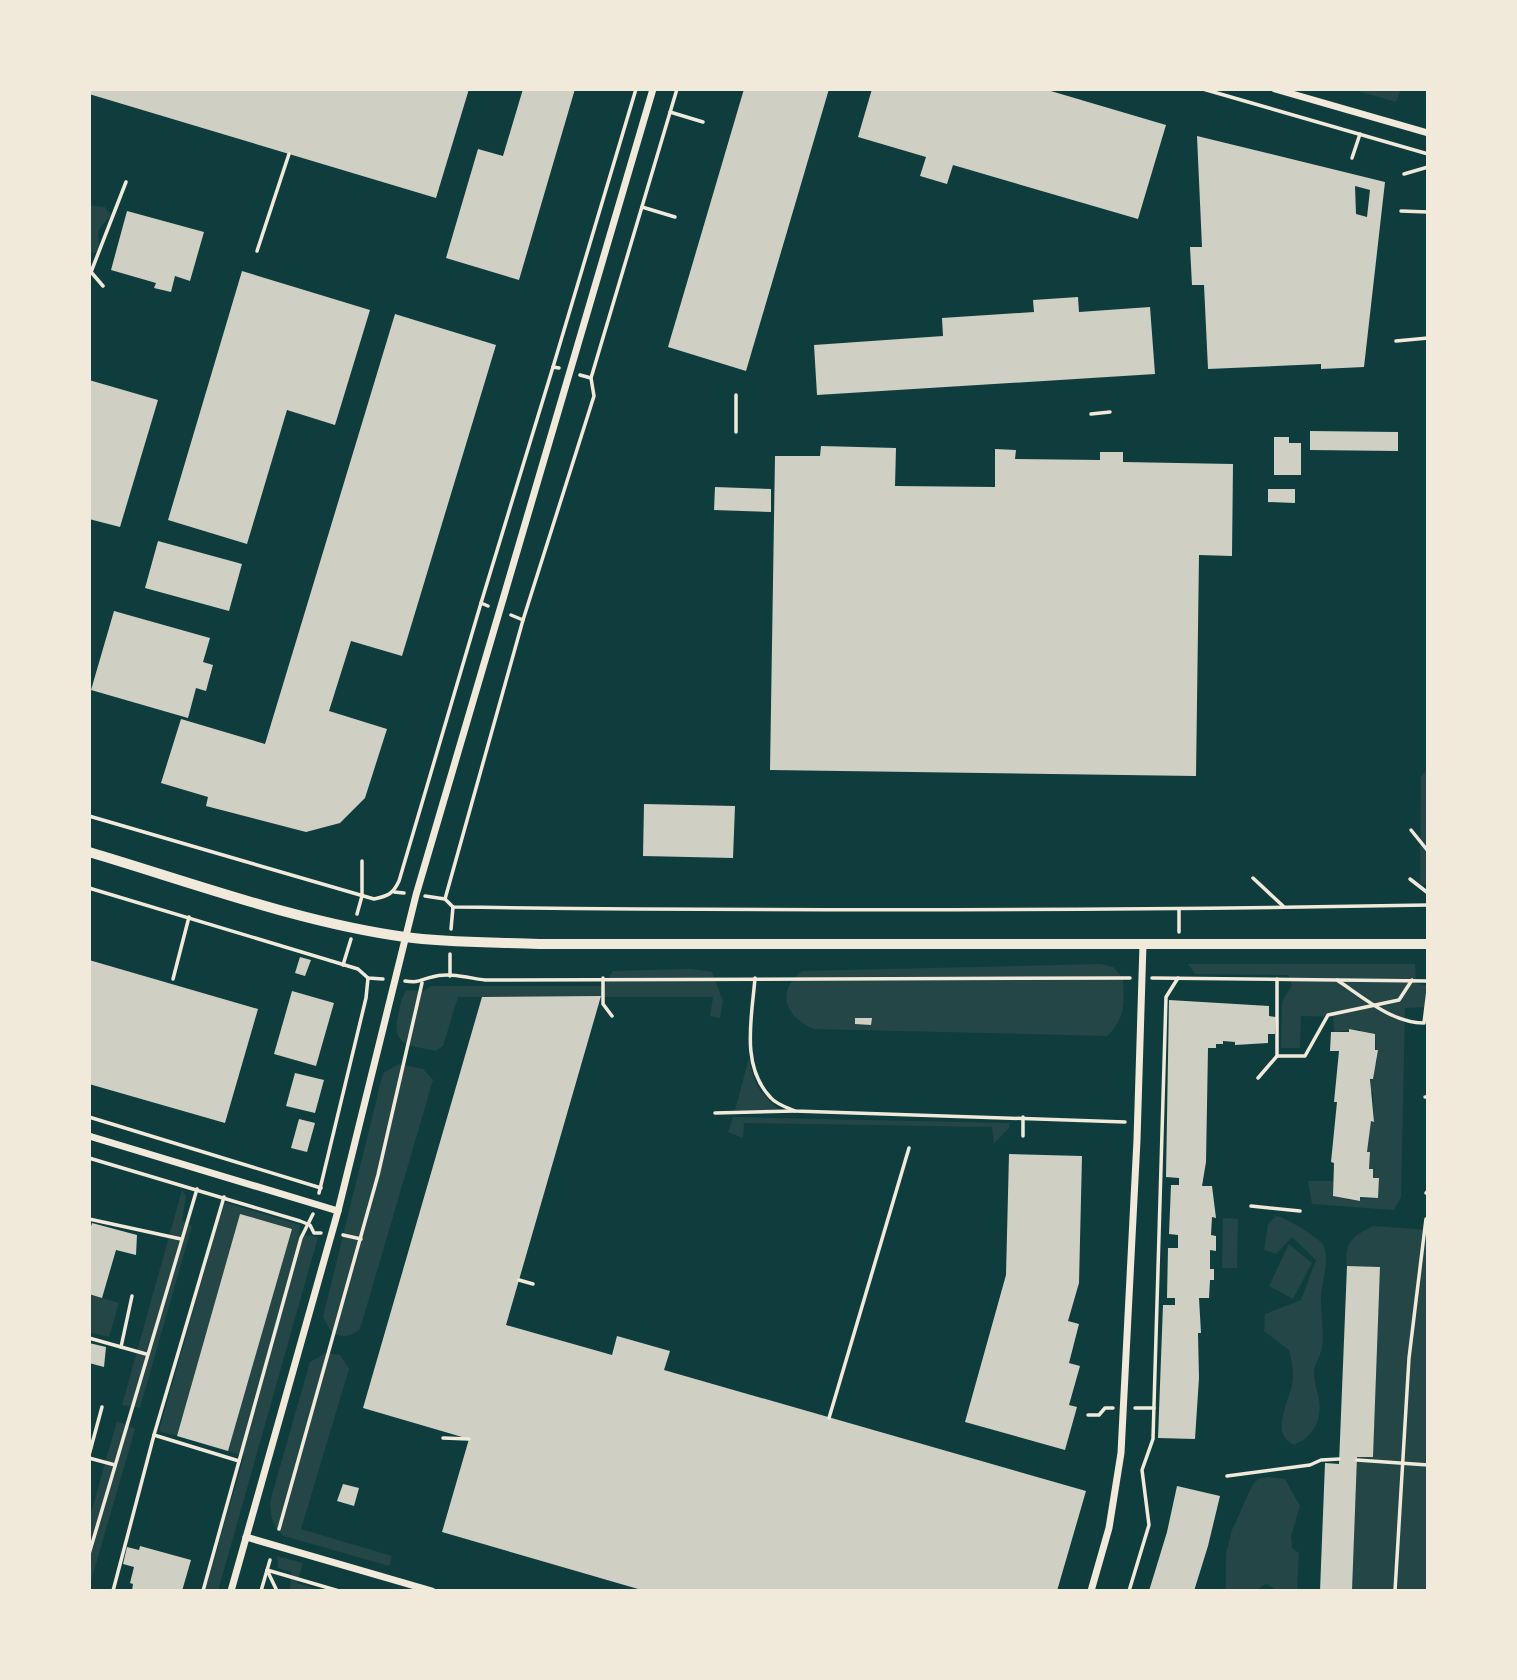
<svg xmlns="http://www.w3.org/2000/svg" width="1517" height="1680" viewBox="0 0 1517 1680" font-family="'Asap Condensed',sans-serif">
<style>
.green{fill:#244646}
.building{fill:#cfcfc3;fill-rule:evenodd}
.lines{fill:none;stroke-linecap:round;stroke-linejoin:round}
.path{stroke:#f1e9da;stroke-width:3.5}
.minor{stroke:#f1e9da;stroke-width:7}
.tertiary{stroke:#f1e9da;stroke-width:10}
</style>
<rect width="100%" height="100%" fill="#0f3d3e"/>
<g class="green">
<path d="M 1351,89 L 1401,89 L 1396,102 Z"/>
<path d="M 89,205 L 105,207 L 111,216 C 99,228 96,228 100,248 L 97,252 L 89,253 Z"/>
<path d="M 1428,768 L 1428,885 L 1420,884 L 1421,777 Z"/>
<path d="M 1101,964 L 1113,967 L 1123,978 C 1124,1003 1126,1018 1107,1036 L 814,1029 C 787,1018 774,993 802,971 Z"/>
<path d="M 1188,964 L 1415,964 L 1416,983 L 1428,986 L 1428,1007 L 1405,1008 L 1401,1197 L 1394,1210 L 1312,1204 L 1308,1181 L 1333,1181 L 1333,1196 L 1347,1196 L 1347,1200 L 1377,1198 L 1379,1178 L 1373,1178 L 1369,1169 L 1370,1152 L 1367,1152 L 1371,1121 L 1374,1121 L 1373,1092 L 1370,1091 L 1374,1062 L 1377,1062 L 1375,1034 L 1360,1033 L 1360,1029 L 1334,1032 L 1333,1017 L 1301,1016 L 1300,1048 L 1281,1048 L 1282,1002 L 1292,985 L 1288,975 L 1195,974 Z"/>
<path d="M 691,969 L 712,972 L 723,1001 L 720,1018 L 710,1016 L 713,997 L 458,997 L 443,1046 L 436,1051 C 407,1045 390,1046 399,1011 C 401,1003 402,996 407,990 L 424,991 L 431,986 L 604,986 L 613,971 Z"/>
<path d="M 749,1058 C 753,1084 761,1095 781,1111 L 735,1110 Z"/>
<path d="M 399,1064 L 423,1069 L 433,1080 L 360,1329 C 351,1337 343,1338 332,1333 L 323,1317 L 383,1073 Z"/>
<path d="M 733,1117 L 1009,1123 L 1010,1127 L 994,1143 L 992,1127 L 744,1123 L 743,1138 L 728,1132 Z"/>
<path d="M 182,1190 L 186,1196 L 182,1221 L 192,1226 L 140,1408 L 122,1405 Z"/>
<path d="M 224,1202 L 300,1225 L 299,1234 L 318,1237 L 218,1591 L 205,1591 L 244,1456 L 228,1451 L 292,1229 L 240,1214 L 177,1436 L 159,1431 Z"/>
<path d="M 1276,1216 C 1285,1217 1321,1239 1324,1246 C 1330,1265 1321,1281 1321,1299 C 1321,1315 1324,1331 1322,1347 C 1321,1356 1314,1364 1314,1372 C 1314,1387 1322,1399 1319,1414 C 1317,1430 1307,1439 1294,1445 C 1268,1433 1291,1400 1293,1379 C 1294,1370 1291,1359 1289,1350 L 1264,1331 L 1265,1314 L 1301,1300 L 1316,1260 L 1292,1237 L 1276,1254 L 1264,1250 L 1268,1224 Z"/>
<path d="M 1223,1218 L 1238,1219 L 1237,1268 L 1222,1268 Z"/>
<path d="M 1374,1226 L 1428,1230 L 1428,1591 L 1352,1591 L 1357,1457 L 1373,1457 L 1380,1267 L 1347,1266 C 1343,1243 1355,1234 1374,1226 Z"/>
<path d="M 1289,1244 L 1312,1263 L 1293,1299 L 1269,1286 Z"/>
<path d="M 89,1294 L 119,1303 L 109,1337 L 89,1332 Z"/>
<path d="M 326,1353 L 340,1355 L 349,1369 L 301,1529 L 392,1556 L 389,1566 L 284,1536 C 272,1526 271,1517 270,1502 L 310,1362 Z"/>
<path d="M 117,1421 L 135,1429 L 89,1588 L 89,1520 Z"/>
<path d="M 1269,1477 L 1285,1479 L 1300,1506 L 1291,1536 L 1292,1548 L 1299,1553 L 1297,1591 L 1278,1591 L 1266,1584 L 1254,1591 L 1226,1591 L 1226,1554 L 1232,1530 L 1252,1486 L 1258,1479 Z"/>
<path d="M 277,1556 L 303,1563 L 297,1583 L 323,1591 L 290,1591 L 291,1572 L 278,1568 Z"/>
</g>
<g class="building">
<path d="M 89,89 L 469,89 L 436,198 L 89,94 Z"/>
<path d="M 523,89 L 575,89 L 519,280 L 446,258 L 478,149 L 503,156 Z"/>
<path d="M 744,89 L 829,89 L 746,371 L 668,347 Z"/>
<path d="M 872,89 L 1044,89 L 1166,125 L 1138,219 L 953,165 L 947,184 L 920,176 L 926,157 L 858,137 Z"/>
<path d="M 1197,136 L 1385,182 L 1364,367 L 1321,369 L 1321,364 L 1208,369 L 1204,285 L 1192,285 L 1190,247 L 1202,247 ZM 1355,186 L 1370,190 L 1367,217 L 1356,214 Z"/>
<path d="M 127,211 L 204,232 L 190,281 L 175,276 L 171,292 L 154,288 L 156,283 L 111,270 Z"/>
<path d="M 242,271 L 370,310 L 335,425 L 287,410 L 247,544 L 168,520 Z"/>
<path d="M 1078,297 L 1079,312 L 1150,307 L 1155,374 L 817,395 L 814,345 L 943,336 L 942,318 L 1034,312 L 1033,300 Z"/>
<path d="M 395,314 L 496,345 L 402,656 L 351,641 L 329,711 L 387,729 L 365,798 L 340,823 L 306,832 L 206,806 L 208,797 L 161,783 L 181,719 L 265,744 Z"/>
<path d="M 89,380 L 158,400 L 120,527 L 89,519 Z"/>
<path d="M 1310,431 L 1398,432 L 1398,451 L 1310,450 Z"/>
<path d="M 1274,437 L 1289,437 L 1289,443 L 1301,443 L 1301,475 L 1274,475 Z"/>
<path d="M 821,446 L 896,448 L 895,486 L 995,487 L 995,449 L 1016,450 L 1015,459 L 1100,460 L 1100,452 L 1123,452 L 1123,462 L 1233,464 L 1232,556 L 1199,555 L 1196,776 L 770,770 L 775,456 L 820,456 Z"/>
<path d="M 715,487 L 771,489 L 771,512 L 714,510 Z"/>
<path d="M 1268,489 L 1295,489 L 1295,503 L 1268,502 Z"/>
<path d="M 158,541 L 242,564 L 229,611 L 145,588 Z"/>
<path d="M 114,611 L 210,638 L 203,662 L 213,665 L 206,691 L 196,688 L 188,718 L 91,690 Z"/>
<path d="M 644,804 L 735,806 L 733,858 L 643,856 Z"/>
<path d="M 300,957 L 311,960 L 305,976 L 295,973 Z"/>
<path d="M 89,960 L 258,1009 L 225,1123 L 89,1084 Z"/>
<path d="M 292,991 L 334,1003 L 316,1066 L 274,1054 Z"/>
<path d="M 601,996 L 506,1325 L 612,1355 L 617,1336 L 670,1351 L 664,1370 L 1086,1491 L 1057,1591 L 645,1591 L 442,1532 L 469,1439 L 363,1408 L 482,997 Z"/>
<path d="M 1169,1000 L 1269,1006 L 1269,1016 L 1276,1017 L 1275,1034 L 1268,1034 L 1268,1043 L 1235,1045 L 1235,1042 L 1223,1041 L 1223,1044 L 1216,1044 L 1216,1048 L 1208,1048 L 1206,1162 L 1202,1186 L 1212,1186 L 1216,1218 L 1212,1217 L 1211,1235 L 1216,1236 L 1216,1251 L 1210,1250 L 1210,1269 L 1214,1269 L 1214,1280 L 1210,1280 L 1209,1298 L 1199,1298 L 1201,1333 L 1198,1333 L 1199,1378 L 1195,1439 L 1158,1438 L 1163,1305 L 1175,1305 L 1175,1298 L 1167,1298 L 1168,1248 L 1178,1248 L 1178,1235 L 1169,1234 L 1171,1185 L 1179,1185 L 1179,1178 L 1166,1177 Z"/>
<path d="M 855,1018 L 872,1018 L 871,1025 L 855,1024 Z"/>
<path d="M 1349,1029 L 1375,1034 L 1375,1050 L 1378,1050 L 1373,1079 L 1370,1079 L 1374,1122 L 1371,1121 L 1367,1152 L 1370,1152 L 1369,1169 L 1373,1169 L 1373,1178 L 1379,1178 L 1378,1198 L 1360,1197 L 1360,1201 L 1333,1196 L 1334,1163 L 1331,1162 L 1337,1102 L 1334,1102 L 1339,1051 L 1330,1051 L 1331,1032 L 1349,1032 Z"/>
<path d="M 295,1073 L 324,1080 L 315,1113 L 286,1106 Z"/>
<path d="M 299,1119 L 315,1123 L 307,1152 L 291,1148 Z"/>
<path d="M 1009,1154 L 1082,1156 L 1079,1283 L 1068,1321 L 1079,1324 L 1069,1363 L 1080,1366 L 1069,1405 L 1077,1407 L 1065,1450 L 965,1422 L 1006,1275 Z"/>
<path d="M 240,1214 L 292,1229 L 228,1451 L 177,1436 Z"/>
<path d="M 92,1223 L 137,1235 L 136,1255 L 116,1250 L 102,1298 L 89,1294 L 89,1233 Z"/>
<path d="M 1347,1266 L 1380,1267 L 1373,1457 L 1357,1457 L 1352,1591 L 1320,1591 L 1325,1463 L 1339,1464 Z"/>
<path d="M 89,1343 L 106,1347 L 104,1367 L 89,1363 Z"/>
<path d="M 343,1484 L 359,1488 L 354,1506 L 337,1501 Z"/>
<path d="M 1177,1486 L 1220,1496 L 1208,1546 L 1194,1591 L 1149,1591 L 1167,1532 Z"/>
<path d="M 140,1546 L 191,1560 L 182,1591 L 132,1591 L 133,1584 L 130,1583 L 134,1567 L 123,1564 L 127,1547 L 139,1550 Z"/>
</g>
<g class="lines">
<g class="path">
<path d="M 1203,89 L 1428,154"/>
<path d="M 670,112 L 703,122"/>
<path d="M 1352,158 L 1360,134"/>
<path d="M 1404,174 L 1428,167"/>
<path d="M 642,207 L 675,217"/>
<path d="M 1401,211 L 1428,212"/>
<path d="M 257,251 L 289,154"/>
<path d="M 103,286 L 91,272 L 126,182"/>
<path d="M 1396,341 L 1428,338"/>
<path d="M 553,367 L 636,89"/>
<path d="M 591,378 L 677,89"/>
<path d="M 736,395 L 736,432"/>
<path d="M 1091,414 L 1110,412"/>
<path d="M 481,603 L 553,367 L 559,368"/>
<path d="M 523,620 L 594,396 L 591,378 L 580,375"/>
<path d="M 89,816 L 374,899 C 388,896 393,894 399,881 L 481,603 L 488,606"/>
<path d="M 1411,830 L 1428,851"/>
<path d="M 1253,878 L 1283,906"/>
<path d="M 1410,879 L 1428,893"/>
<path d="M 89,888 L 358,969 L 368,978 L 383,979"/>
<path d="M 394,892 L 404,893"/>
<path d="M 425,896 L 445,899 L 453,907 C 778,911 1103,911 1428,905"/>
<path d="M 445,899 L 523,620 L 511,615"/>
<path d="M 1179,910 L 1179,932"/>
<path d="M 357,914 L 362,896 L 362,861"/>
<path d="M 451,929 L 453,907"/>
<path d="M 343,965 L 351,939"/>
<path d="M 450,976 L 450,954"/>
<path d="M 603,978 L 603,1004 L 612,1016"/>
<path d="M 755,978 C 752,1017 740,1066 771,1098 C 776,1104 788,1108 795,1111 L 1125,1122"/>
<path d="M 1152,978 L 1428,981"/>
<path d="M 173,979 L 189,917"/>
<path d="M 1337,980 C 1363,997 1392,1023 1424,1023 L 1428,991"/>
<path d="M 405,981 C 420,983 419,980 432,977 C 448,972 469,978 485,980 L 1130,978"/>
<path d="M 1277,1056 L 1305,1056 L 1328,1015 L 1399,1000 L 1412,980"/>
<path d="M 1258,1078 L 1277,1056 L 1277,979"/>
<path d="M 1425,1097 L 1428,1097"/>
<path d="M 715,1113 L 795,1111"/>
<path d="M 89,1117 L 321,1188"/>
<path d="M 1023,1136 L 1023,1117"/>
<path d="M 89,1158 L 300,1221 L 310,1225 L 314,1233 L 321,1233"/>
<path d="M 319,1193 L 366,998 L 368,978"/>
<path d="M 1426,1193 L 1428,1191"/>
<path d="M 224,1197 L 154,1435 L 239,1461"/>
<path d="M 1251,1206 L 1300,1211"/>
<path d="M 89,1219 L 181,1239"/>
<path d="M 343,1235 L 361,1239"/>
<path d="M 519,1280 L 533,1284"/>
<path d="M 89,1338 L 146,1354"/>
<path d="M 121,1347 L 132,1296"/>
<path d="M 1135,1408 L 1154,1408"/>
<path d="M 1088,1415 L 1099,1415 L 1105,1408 L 1113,1408"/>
<path d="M 829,1418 L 909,1148"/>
<path d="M 443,1438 L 469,1439"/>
<path d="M 89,1455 L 102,1407"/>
<path d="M 89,1458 L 115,1465"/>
<path d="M 1357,1460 L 1428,1465"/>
<path d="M 1227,1476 L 1310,1465 L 1321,1460 L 1339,1459"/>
<path d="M 279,1529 L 378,1175 L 422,983"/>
<path d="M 89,1554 L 197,1189"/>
<path d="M 113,1591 L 154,1435"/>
<path d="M 203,1591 L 301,1238 L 313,1214"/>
<path d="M 261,1591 L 270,1560"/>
<path d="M 277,1591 L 267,1570 L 339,1591"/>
<path d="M 1129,1591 L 1149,1525 L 1142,1470 L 1153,1439 L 1166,997 L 1178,978"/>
<path d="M 1395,1591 L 1409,1358 L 1426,1219"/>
</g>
<g class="minor">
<path d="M 1275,89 L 1428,133"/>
<path d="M 89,1136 L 338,1211"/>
<path d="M 246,1537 L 432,1591"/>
<path d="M 231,1591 L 338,1211 L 416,895 L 653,89"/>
<path d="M 1091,1591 L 1109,1528 L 1121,1453 L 1137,1140 L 1143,944"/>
</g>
<path class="tertiary" d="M 89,852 C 190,882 301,923 405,937 C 449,943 494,942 539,944 L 1428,944"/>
</g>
<rect width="1517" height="1680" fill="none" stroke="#f1e9da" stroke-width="182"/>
</svg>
